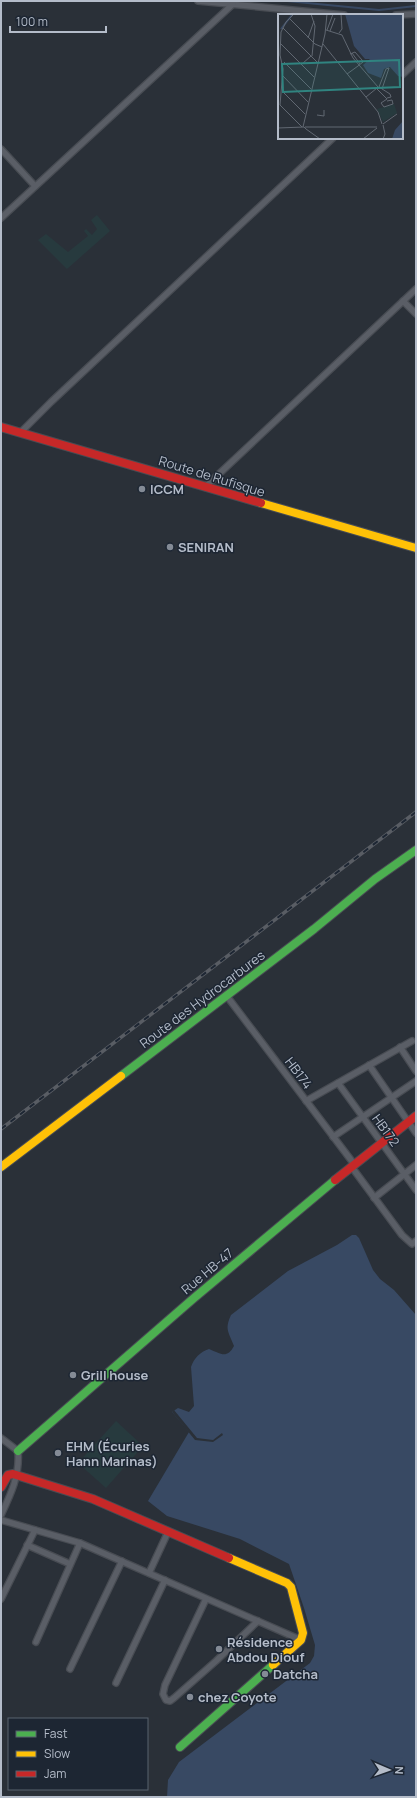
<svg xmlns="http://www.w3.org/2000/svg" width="417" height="1798" viewBox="0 0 417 1798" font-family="Manrope,sans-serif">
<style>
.green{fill:#273a3e}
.water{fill:#384963}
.pier{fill:#2a3038}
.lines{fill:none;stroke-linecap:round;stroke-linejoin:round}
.stream{stroke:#384963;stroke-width:2}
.street-casing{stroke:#484c53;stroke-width:8}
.fast-casing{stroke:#484c53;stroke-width:10}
.slow-casing{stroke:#484c53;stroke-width:10}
.jam-casing{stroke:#484c53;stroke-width:10}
.street{stroke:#5a5e66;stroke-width:5.5}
.fast{stroke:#4caf50;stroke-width:8}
.slow{stroke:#ffc107;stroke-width:8}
.jam{stroke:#c62828;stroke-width:8}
.rail-casing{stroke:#595d64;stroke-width:3.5}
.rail{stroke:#1d2633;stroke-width:2;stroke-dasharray:6;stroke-linecap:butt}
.poi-dot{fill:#848b96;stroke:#1d2633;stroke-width:1.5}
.labels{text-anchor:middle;stroke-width:3;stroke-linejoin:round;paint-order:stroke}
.street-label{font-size:13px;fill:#b4bcc9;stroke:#1d2633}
.poi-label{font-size:13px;font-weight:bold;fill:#b4bcc9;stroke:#1d2633;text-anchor:start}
.inset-river{fill:none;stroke:#384963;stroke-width:2}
.inset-road{fill:none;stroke:#616872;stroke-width:1}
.view{fill:#308480;fill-opacity:0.15;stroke:#308480;stroke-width:2}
.inset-edge{fill:none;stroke:#b4bcc9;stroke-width:2}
</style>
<rect width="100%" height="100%" fill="#2a3038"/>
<g class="green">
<path d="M 97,215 L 110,231 L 67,269 L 38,240 L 46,234 L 68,252 L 88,236 L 84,231 L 86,229 L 92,235 L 97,229 L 91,220 Z"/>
<path d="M 116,1421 L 143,1446 L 106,1488 L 78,1463 Z"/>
</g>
<path class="water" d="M 352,1235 L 356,1235 L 359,1238 L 373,1270 L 380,1279 L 394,1290 L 416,1315 L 416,1797 L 167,1797 L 168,1780 L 179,1762 L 310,1663 L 314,1656 L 315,1645 L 304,1608 L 289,1564 L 240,1539 L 167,1516 L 148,1501 L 189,1432 L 172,1412 L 178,1408 L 189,1412 L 194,1406 L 191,1367 C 194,1358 200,1352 209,1349 C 221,1354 227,1359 234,1346 C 229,1332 224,1330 231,1315 L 288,1271 L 337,1245 Z"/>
<path class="pier" d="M 174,1410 L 197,1438 L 213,1440 L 222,1433 L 223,1435 L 213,1442 L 195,1440 L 172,1412 Z"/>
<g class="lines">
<path class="stream" d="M 287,1 L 379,10 L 416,6"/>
<g class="street-casing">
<g id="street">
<path d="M 198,1 L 344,15"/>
<path d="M 396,15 L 416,14"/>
<path d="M 402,75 L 416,62"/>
<path d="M 1,149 L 35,186"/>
<path d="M 1,218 L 233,4"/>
<path d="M 403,301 L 416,314"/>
<path d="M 21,432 L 51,402 L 333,138"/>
<path d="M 205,487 L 416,289"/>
<path d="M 226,995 L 354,1164"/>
<path d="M 400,1047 L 416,1071"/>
<path d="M 369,1065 L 416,1133"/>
<path d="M 338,1083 L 416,1190"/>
<path d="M 306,1101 L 412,1041"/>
<path d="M 333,1137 L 416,1081"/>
<path d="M 351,1166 L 402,1235 L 412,1244 L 416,1241"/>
<path d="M 374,1198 L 416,1165"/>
<path d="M 1,1438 L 18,1451 C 20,1475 11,1494 1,1515"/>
<path d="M 1,1520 L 80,1543 L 301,1640"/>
<path d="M 27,1545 L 70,1564"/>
<path d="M 149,1573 L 168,1532"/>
<path d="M 1,1599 L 35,1530"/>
<path d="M 206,1599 L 165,1685 L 163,1694 L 166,1700 L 170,1701 L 174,1698 L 216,1661 L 258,1621"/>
<path d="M 36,1642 L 80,1543"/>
<path d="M 70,1669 L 122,1561"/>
<path d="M 116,1683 L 165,1580"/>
</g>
</g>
<g class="fast-casing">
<g id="fast">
<path d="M 121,1076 L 314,929 L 375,879 L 416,850"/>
<path d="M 18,1451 L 194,1298 L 335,1180"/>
<path d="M 180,1747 L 273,1665"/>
</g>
</g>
<g class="slow-casing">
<g id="slow">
<path d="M 261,503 L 416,548"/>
<path d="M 1,1167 L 121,1076"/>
<path d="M 229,1558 L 287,1583 L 291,1587 L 303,1633 L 301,1640 L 273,1665"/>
</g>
</g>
<g class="jam-casing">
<g id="jam">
<path d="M 1,427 L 261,503"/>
<path d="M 335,1180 L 416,1116"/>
<path d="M 1,1487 L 8,1475 L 13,1474 L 93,1499 L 229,1558"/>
</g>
</g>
<use href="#street" class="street"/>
<use href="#fast" class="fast"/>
<use href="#slow" class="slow"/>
<use href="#jam" class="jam"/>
<g class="rail-casing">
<path id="rail" d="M 1,1129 L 416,812"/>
</g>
<use href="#rail" class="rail"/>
</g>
<g class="poi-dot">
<circle cx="142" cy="489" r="4"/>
<circle cx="170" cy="547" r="4"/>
<circle cx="73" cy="1375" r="4"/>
<circle cx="58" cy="1453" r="4"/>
<circle cx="219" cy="1649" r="4"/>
<circle cx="265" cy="1674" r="4"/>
<circle cx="190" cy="1697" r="4"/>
</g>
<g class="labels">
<g class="street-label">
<text transform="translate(212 476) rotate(17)" y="5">Route de Rufisque</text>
<text transform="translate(202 999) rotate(-37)" y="5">Route des Hydrocarbures</text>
<text transform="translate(299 1073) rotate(53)" y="5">HB174</text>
<text transform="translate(386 1130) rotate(54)" y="5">HB172</text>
<text transform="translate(207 1271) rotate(-40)" y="5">Rue HB-47</text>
</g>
<g class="poi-label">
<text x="150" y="494">ICCM</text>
<text x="178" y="552">SENIRAN</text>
<text x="81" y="1380">Grill house</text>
<text x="66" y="1451">EHM (Écuries<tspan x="66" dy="15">Hann Marinas)</tspan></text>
<text x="227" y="1647">Résidence<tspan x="227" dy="15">Abdou Diouf</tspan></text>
<text x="273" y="1679">Datcha</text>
<text x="198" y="1702">chez Coyote</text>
</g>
</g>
<g transform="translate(278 14)">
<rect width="125" height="125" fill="#2a3038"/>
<path d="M 116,90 L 119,99 L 105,108 L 99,95 Z" fill="#273a3e"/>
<path d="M 67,0 L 125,0 L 125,63 L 120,62 L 112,53 L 106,55 L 103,64 L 90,59 L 85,51 L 92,45 L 87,45 L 76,32 ZM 125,107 L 125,125 L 114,125 L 117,116 Z" fill="#384963"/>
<path class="inset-river" d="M 3,15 L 14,1"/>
<path class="inset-road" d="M 16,0 L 8,8 L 3,18 L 2,41 L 5,55 L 2,91 L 24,113M 33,0 L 37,12 L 34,42M 11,4 L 37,30 L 44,33M 5,14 L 40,49M 48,16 L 64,21 L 75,44 L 100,73M 49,16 L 55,0M 52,17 L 57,4M 61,19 L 64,15 L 63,0M 30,24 L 36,7M 2,29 L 36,63M 45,30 L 100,98 L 104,110M 74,39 L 82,50M 72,40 L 77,38 L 84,46 L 85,48 L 80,52M 6,48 L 33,75M 24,50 L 33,42M 69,60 L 80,52M 5,62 L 30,88M 99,75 L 109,85M 104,75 L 111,54M 4,77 L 27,100M 88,83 L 99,74M 109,84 L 113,83 L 112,80 L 101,73 L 108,55 L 111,54M 109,85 L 103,89 L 106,93 L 115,90 L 114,86 L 109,87M 39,101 L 46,102 L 46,96M 105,110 L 119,100M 25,113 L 47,20 L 49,0M 27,113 L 99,113M 0,114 L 26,113 L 28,115M 28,115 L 42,125M 85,125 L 99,114M 105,125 L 107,120 L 105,111"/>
<path class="view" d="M 121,46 L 122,73 L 5,78 L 4,50 Z"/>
<rect width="125" height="125" class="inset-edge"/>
</g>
<rect width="417" height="1798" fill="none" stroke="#b4bcc9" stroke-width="4"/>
<rect x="8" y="1718" width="140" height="72" fill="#1d2633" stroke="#59626f"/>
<rect x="16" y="1731" width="20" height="6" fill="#4caf50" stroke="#59626f"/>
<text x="44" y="1738" font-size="12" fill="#b4bcc9">Fast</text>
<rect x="16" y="1751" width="20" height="6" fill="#ffc107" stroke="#59626f"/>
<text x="44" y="1758" font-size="12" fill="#b4bcc9">Slow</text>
<rect x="16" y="1771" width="20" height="6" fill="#c62828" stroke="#59626f"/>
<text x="44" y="1778" font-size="12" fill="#b4bcc9">Jam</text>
<g transform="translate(389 1770) rotate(92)" stroke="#1d2633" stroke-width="3" paint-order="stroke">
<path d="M0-3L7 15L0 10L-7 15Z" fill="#b4bcc9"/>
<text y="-6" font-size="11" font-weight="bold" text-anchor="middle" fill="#b4bcc9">N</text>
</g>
<path d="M10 26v6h96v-6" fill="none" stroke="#b4bcc9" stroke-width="2"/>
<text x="16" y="26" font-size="12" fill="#b4bcc9" stroke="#1d2633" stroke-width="3" paint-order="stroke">100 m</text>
</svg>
